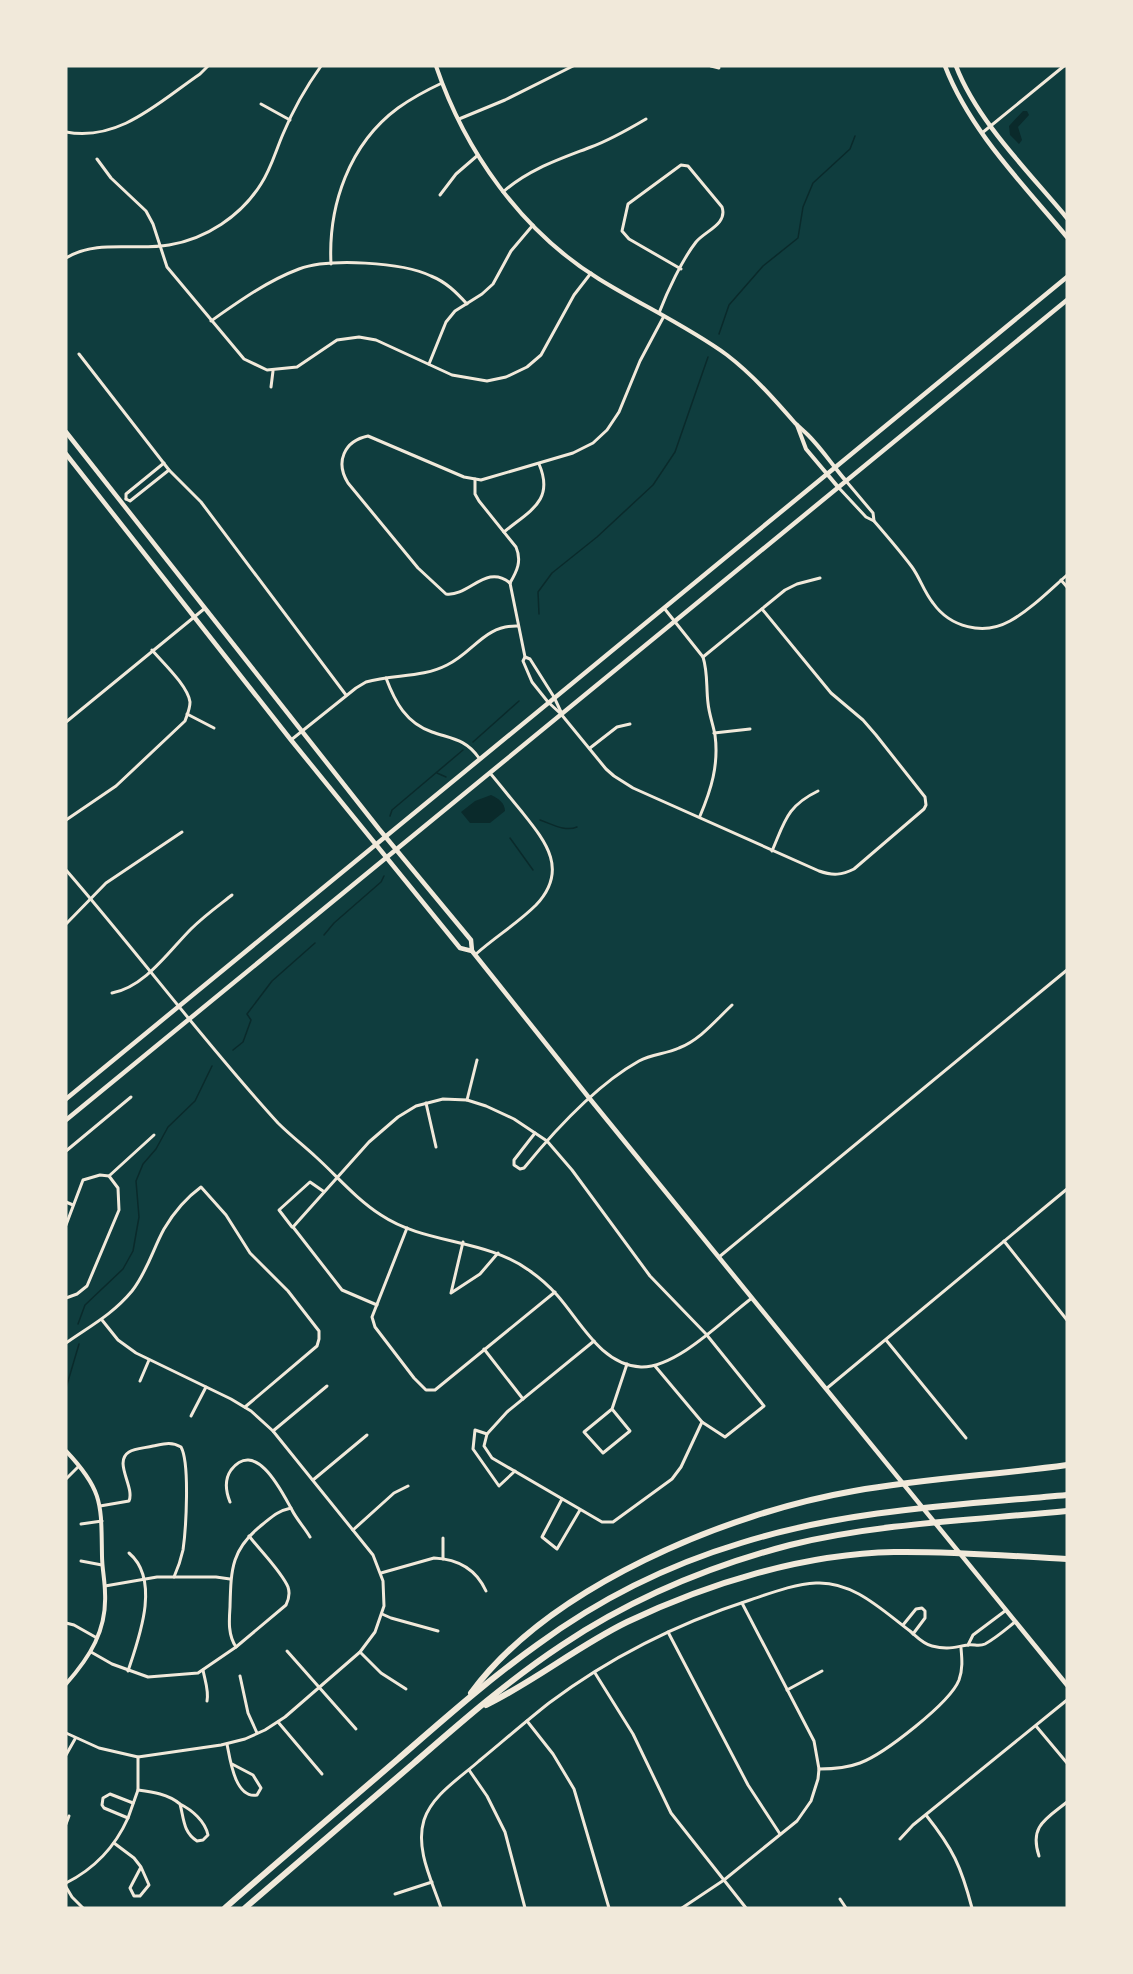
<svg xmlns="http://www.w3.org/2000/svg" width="1133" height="1974" viewBox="0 0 1133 1974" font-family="'Noto Sans',sans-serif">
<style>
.water{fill:#0a2a2b}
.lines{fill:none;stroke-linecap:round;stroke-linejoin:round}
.stream{stroke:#0a2a2b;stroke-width:1.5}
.minor{stroke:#f1e9da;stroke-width:3}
.tertiary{stroke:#f1e9da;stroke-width:4}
.secondary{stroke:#f1e9da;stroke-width:4.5}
.motorway{stroke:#f1e9da;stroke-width:6}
</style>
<rect width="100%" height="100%" fill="#0f3d3e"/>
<g class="water">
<path d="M 1023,111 L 1027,111 L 1029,115 L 1018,127 L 1022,140 L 1019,144 L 1010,135 L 1009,126 Z"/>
<path d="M 491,795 C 498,798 505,803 505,811 L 490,823 L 470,823 L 461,812 L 475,801 Z"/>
</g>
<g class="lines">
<g class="stream">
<path d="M 719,334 L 729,305 L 763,266 L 798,238 L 803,207 L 813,183 L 850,149 L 855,136"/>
<path d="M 539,614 L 538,592 L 552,573 L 597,537 L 653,485 L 675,452 L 708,357"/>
<path d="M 473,742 L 519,701"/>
<path d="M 437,773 L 446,777"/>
<path d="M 390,816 L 392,810 L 463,750"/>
<path d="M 540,820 C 552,824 565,832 577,827"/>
<path d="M 510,838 L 533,870"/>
<path d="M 324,935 L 334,923 L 381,882 L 384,876"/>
<path d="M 233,1050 L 243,1042 L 251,1020 L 247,1014 L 272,981 L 315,943"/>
<path d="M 78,1324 L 85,1305 L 123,1269 L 133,1251 L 139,1217 L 136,1181 L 143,1164 L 156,1149 L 168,1127 L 195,1101 L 212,1066"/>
<path d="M 66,1388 L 79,1344"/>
</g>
<g class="minor">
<path d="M 711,66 L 719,68"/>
<path d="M 261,104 L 290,120"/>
<path d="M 459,119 L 505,100 L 573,66"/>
<path d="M 66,132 C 119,142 159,102 200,74 L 208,66"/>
<path d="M 982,133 L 1064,66"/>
<path d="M 97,159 L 111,178 L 146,211 L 153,224 L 167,267 L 244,359 L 267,370 L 297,367 L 337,340 L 359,337 L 376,340 L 452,375 L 487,381 L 506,377 L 527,367 L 541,355 L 574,295 L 591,273"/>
<path d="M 503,192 C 529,169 560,159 591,147 C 610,140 629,129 646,119"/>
<path d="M 440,195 L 456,174 L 478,155"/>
<path d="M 66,258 C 97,239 135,251 169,245 C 206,239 241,216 261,184 C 271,169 276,150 283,134 C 293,110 306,87 321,66"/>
<path d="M 331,264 C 328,206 349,144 398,108 C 412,98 427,90 442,83"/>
<path d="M 659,313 C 667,292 682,260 696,242 C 705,231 728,224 722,207 L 688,166 L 681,165 L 628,204 L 622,231 L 629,239 L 681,269"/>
<path d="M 211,321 C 238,302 267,281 299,269 C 329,258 402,262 431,276 C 446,282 456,292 467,304"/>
<path d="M 79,354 L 169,470 L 201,502 L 346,695"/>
<path d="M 429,364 L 446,322 L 455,311 L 482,294 L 493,284 L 511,251 L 533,225"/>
<path d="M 271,387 L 273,371"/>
<path d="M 475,479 L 475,494 L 479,501 L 516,547 C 522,561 517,571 510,583"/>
<path d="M 846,481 L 873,513 L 874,521 C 887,536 900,551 912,567 C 920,578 924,592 933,603 C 950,627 983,636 1010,621 C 1030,610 1049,591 1067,575"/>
<path d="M 839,488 L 866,517 L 874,521"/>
<path d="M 126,499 L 126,494 L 164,463"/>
<path d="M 126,499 L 130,501 L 169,470"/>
<path d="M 504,532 C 529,511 555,501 539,464"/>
<path d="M 1061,580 L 1067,587"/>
<path d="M 510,583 L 525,657 L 523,661 L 532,682 L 548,702 L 561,714 L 606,769 L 614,776 L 633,788 L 819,871 C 833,876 842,875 854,869 L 924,809 L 926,805 L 925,797 L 876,735 L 863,720 L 831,693 L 762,609"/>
<path d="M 510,583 C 486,563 469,597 446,594 L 418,568 L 348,483 C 335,462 344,441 368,436 L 464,477 L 481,480 L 573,453 L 593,443 L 607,430 L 619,412 L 640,361 L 664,316"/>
<path d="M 664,608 L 703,657"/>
<path d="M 525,657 L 530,659 L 554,697 L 561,712"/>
<path d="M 386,678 C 395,702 406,723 432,732 C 452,739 466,739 479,758"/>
<path d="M 187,714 L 214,728"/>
<path d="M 66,722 L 204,609"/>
<path d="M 714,733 L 750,729"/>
<path d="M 291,740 L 356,688 L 366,682 C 393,674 422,678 447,665 C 474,652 484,625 518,626"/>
<path d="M 590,748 L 617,727 L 630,724"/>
<path d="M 700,816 C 711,790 719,765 715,735 C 713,724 709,714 708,703 C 706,687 708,673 703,657 L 785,590 L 797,584 L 820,578"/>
<path d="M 66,820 L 116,786 L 185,721 C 187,715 190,709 190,702 C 188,686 163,663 152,650"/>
<path d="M 772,851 C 785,821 787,806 818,791"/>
<path d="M 66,870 C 138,953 204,1042 278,1123 C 290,1135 303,1145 316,1157 C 337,1176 356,1199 381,1215 C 426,1245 485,1238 530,1271 C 540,1278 549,1286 557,1295 C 581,1322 601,1365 641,1367 C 677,1368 724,1319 752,1298"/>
<path d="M 66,924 L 106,883 L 182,832"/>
<path d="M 476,954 C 495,937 518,923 536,905 C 569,870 546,842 522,812 C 511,799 501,786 490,773"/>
<path d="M 112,993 C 145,987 169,951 191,929 C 204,916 218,906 232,895"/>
<path d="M 467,1100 L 477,1060"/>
<path d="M 426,1103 L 436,1147"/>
<path d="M 535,1133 L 514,1160 L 514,1165 L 520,1169 L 524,1168 C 555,1130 596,1085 639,1061 C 652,1054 666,1054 679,1048 C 700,1040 716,1020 732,1005"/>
<path d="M 66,1151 L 131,1097"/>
<path d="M 109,1176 L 154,1135"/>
<path d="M 66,1202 L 73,1205"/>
<path d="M 66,1225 L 83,1180 L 100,1175 L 109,1176 L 118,1188 L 119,1210 L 87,1286 L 77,1294 L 66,1298"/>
<path d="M 292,1227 L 279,1210 L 310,1182 L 323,1191"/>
<path d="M 407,1228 L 372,1317 L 375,1327 L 414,1378 L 426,1390 L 435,1390 L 555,1292"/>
<path d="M 1004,1241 L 1067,1320"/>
<path d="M 463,1242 L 451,1293 L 480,1274 L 498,1253"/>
<path d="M 719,1257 L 1067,970"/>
<path d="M 377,1305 L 342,1290 L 293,1227 L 369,1142 L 398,1117 L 416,1106 L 443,1099 L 467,1100 L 486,1106 L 514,1119 L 547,1141 L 572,1170 L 650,1276 L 706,1334 L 764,1406 L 725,1437 L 702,1422 L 655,1366"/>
<path d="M 886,1340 L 966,1438"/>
<path d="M 594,1341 L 507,1412 L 487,1434 L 484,1446 L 492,1458 L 602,1522 L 613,1522 L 672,1479 L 681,1467 L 702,1422"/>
<path d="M 66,1343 C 90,1326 112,1315 132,1291 C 147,1272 153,1249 164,1229 C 174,1212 186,1198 201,1187 L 226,1215 L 250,1253 L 288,1291 L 319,1331 L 319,1339 L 317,1346 L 245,1407"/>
<path d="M 484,1349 L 523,1399"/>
<path d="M 140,1381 L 149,1360"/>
<path d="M 826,1389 L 1067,1189"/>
<path d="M 612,1409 L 630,1431 L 603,1453 L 584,1432 L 612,1409 L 627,1364"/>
<path d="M 191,1416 L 206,1387"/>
<path d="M 273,1431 L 327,1386"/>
<path d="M 487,1434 L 475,1430 L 473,1449 L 499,1486 L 515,1471"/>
<path d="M 66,1479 L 79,1466"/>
<path d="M 313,1480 L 367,1435"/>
<path d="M 562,1499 L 542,1537 L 557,1549 L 580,1510"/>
<path d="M 230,1502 C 226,1492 224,1480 231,1470 C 256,1438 282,1492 292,1510 C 297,1520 305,1528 310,1537"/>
<path d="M 100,1506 L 129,1501 C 135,1487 113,1462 129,1452 C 135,1448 146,1448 153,1446 C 163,1444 171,1441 181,1447 C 190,1463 186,1529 183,1550 C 181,1559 178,1568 174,1577"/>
<path d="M 81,1524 L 102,1521"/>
<path d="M 353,1530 L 394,1493 L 408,1486"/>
<path d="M 443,1559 L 443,1538"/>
<path d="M 81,1561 L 102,1565"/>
<path d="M 381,1573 L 434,1558 C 457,1559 476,1569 486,1591"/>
<path d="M 105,1586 L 157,1577 L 216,1577 L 230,1579"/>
<path d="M 382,1614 L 391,1618 L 438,1631"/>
<path d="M 66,1623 L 74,1625 L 97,1638"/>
<path d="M 903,1625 L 916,1609 L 922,1608 L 925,1611 L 925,1618 L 913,1634"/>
<path d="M 668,1632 L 748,1785 L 780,1834"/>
<path d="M 968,1645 L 973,1635 L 1005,1611"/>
<path d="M 236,1647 C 228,1635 229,1621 230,1607 C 231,1569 231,1549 263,1524 C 273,1516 278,1511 291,1508"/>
<path d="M 287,1651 L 356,1729"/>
<path d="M 91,1652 L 112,1664 L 148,1677 L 198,1673 L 236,1647 L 286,1605 C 289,1599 290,1593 288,1587 C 282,1572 259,1549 249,1536"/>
<path d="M 360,1652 L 381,1673 L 406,1689"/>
<path d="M 203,1670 C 205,1681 209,1690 207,1701"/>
<path d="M 128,1671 C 139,1638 161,1580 129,1553"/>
<path d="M 595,1673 L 633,1734 L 671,1813 L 746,1908"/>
<path d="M 240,1676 L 248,1713 L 257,1733"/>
<path d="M 787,1690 L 822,1671"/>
<path d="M 527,1721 L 553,1754 L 574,1789 L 609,1908"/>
<path d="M 278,1722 L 322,1774"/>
<path d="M 1036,1726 L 1067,1763"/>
<path d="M 66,1733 L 99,1748 L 138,1757 L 221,1745 L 245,1739 L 265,1730 L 285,1717 L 360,1652 L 375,1632 L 384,1606 L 383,1581 L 373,1555 L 273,1431 L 251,1411 L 231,1399 L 136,1353 L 118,1340 L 102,1320"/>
<path d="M 227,1744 C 230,1759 235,1799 257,1795 L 261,1788 L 253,1775 L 232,1764"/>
<path d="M 66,1755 L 75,1739"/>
<path d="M 819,1769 C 834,1769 847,1768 860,1763 C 884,1754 950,1703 959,1680 C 963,1669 962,1659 961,1648"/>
<path d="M 469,1770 L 487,1796 L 505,1832 L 525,1908"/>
<path d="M 138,1790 C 153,1792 168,1794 180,1804 C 184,1819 183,1832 197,1841 L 203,1840 L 208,1835 C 205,1821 192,1810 180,1804"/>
<path d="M 926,1815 C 953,1849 961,1866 972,1908"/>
<path d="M 128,1818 L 138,1790 L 138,1757"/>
<path d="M 66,1824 L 69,1816"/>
<path d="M 900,1839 L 913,1825 L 1067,1700"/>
<path d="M 114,1843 L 134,1858 L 141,1867 L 130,1888 L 134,1896 L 140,1896 L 149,1885 L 141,1867"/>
<path d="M 1039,1856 C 1029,1826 1046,1819 1067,1802"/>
<path d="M 66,1883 C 94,1869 115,1847 128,1818 L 104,1808 L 102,1805 L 103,1798 L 110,1794 L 133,1803"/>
<path d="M 66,1887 L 72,1897 L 83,1908"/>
<path d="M 395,1894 L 432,1882"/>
<path d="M 840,1899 L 846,1908"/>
<path d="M 441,1908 C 432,1881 415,1849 424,1820 C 432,1795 460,1778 479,1761 C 502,1742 525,1722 549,1703 C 609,1658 679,1623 750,1600 C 771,1593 794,1584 816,1583 C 853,1581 882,1610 910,1631 C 917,1637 923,1644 932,1646 C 948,1650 954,1647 968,1645 C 974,1644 979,1647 985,1644 C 996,1638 1005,1630 1015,1622"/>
<path d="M 682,1908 L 724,1880 L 797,1821 L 811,1801 L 818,1779 L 819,1769 L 814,1741 L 742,1603"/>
</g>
<g class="tertiary">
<path d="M 436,66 C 465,151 521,231 599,279 C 641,305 687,326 727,355 C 753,375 774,399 795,423 C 799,427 804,431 808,435 C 822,449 833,466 846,481"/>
<path d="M 797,425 L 806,449 L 838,487"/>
<path d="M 66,1451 C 104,1491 101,1505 102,1556 C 102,1568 105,1581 105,1593 C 107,1630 90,1657 66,1684"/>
</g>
<g class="secondary">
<path d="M 945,66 C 970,131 1023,184 1067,237"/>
<path d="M 956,66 C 977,121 1029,172 1067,218"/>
<path d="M 66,432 L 379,829 L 471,940 L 472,951 L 590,1099 L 1067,1685"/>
<path d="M 66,454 L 291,740 L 460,948 L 472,951"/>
<path d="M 66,1099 L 1067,277"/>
<path d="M 66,1120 L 1067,300"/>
</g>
<g class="motorway">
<path d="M 471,1693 C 550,1586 727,1513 854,1491 C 925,1478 996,1475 1067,1465"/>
<path d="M 486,1705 C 535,1681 578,1646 627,1622 C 709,1583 803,1554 894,1552 C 952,1551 1010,1556 1067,1559"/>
<path d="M 225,1908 C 282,1858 340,1809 398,1759 C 443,1720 488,1680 537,1645 C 598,1600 668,1565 741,1543 C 846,1510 957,1505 1067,1495"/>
<path d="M 245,1908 C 301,1860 358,1811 414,1763 C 461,1722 509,1680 562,1645 C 631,1599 710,1566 790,1545 C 880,1523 975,1520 1067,1511"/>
</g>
</g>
<rect width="1133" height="1974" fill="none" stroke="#f1e9da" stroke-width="135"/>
</svg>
